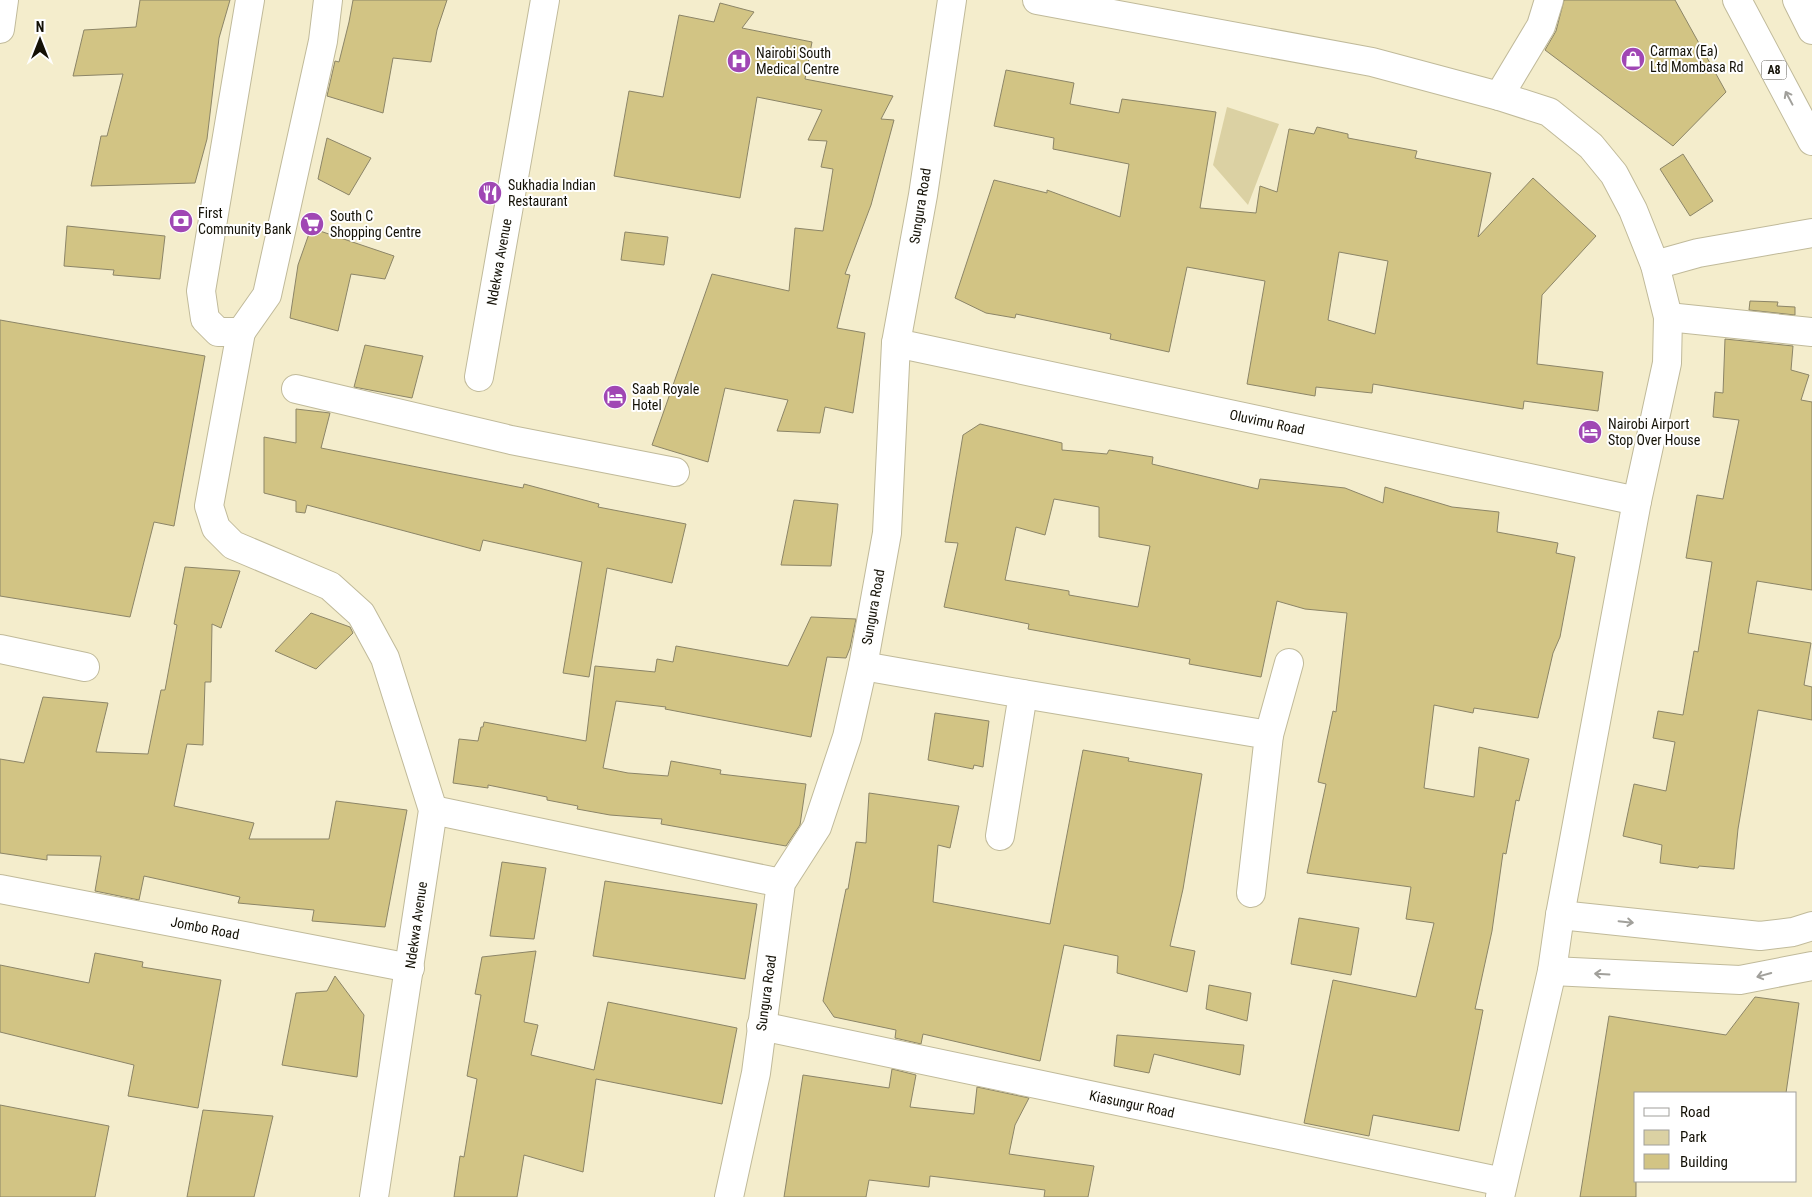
<svg xmlns="http://www.w3.org/2000/svg" width="1812" height="1197" viewBox="0 0 1812 1197" font-family="'Roboto Condensed',sans-serif">
<style>
.green{fill:#dbd1a3}
.building{fill:#d2c484;stroke:#8c8567;fill-rule:evenodd}
.lines{fill:none;stroke-linecap:round;stroke-linejoin:round}
.minor-casing{stroke:#c0ba9a;stroke-width:30}
.highway-casing{stroke:#c0ba9a;stroke-width:30}
.minor{stroke:#fff;stroke-width:28}
.highway{stroke:#fff;stroke-width:28}
.oneway{stroke:#a1a09b}
.labels{text-anchor:middle;stroke-width:4;stroke-linejoin:round;paint-order:stroke}
.shield{fill:#fff;stroke:#5a5851;stroke-width:1}
.shield-label{font-size:12px;font-weight:bold;fill:#141106}
.poi-label{font-size:14px;fill:#141106;stroke:#fff;text-anchor:start}
.street-label{font-size:14px;fill:#141106;stroke:#fff}
</style>
<rect width="100%" height="100%" fill="#f4edcc"/>
<path class="green" d="M 1227,107 L 1279,124 L 1248,205 L 1213,165 Z"/>
<g class="building">
<path d="M 140,0 L 230,0 L 219,38 L 207,139 L 195,183 L 91,186 L 101,136 L 107,136 L 123,74 L 73,76 L 84,30 L 136,27 Z"/>
<path d="M 353,0 L 447,0 L 437,30 L 431,62 L 393,58 L 383,113 L 327,96 L 335,61 L 339,62 L 349,22 Z"/>
<path d="M 1564,0 L 1675,0 L 1726,92 L 1673,146 L 1545,50 L 1556,31 Z"/>
<path d="M 720,3 L 754,12 L 742,28 L 812,42 L 805,79 L 893,96 L 881,119 L 894,120 L 871,205 L 845,274 L 850,275 L 837,328 L 865,333 L 853,413 L 825,407 L 820,433 L 777,431 L 788,400 L 725,388 L 708,462 L 652,445 L 712,274 L 789,291 L 795,228 L 823,231 L 833,169 L 821,167 L 827,141 L 808,140 L 822,110 L 757,97 L 740,198 L 614,176 L 629,91 L 663,97 L 679,15 L 714,22 Z"/>
<path d="M 1006,70 L 1074,83 L 1070,104 L 1119,113 L 1122,99 L 1216,112 L 1200,208 L 1256,213 L 1260,186 L 1277,192 L 1289,129 L 1314,134 L 1317,127 L 1348,134 L 1348,138 L 1417,151 L 1415,158 L 1491,173 L 1478,237 L 1533,178 L 1596,236 L 1542,295 L 1537,364 L 1603,372 L 1598,411 L 1524,401 L 1523,409 L 1373,384 L 1372,393 L 1316,387 L 1315,396 L 1247,384 L 1265,281 L 1187,267 L 1169,352 L 1110,339 L 1111,334 L 1016,314 L 1015,318 L 986,313 L 955,298 L 994,180 L 1047,193 L 1047,190 L 1120,217 L 1129,164 L 1053,149 L 1054,138 L 994,126 ZM 1339,252 L 1388,261 L 1375,334 L 1328,320 Z"/>
<path d="M 327,138 L 371,158 L 349,195 L 318,179 Z"/>
<path d="M 1683,154 L 1713,201 L 1690,216 L 1660,169 Z"/>
<path d="M 67,226 L 165,236 L 160,279 L 113,275 L 114,270 L 64,266 Z"/>
<path d="M 311,228 L 394,256 L 385,279 L 351,274 L 338,331 L 290,318 L 298,265 Z"/>
<path d="M 625,232 L 668,237 L 664,265 L 621,260 Z"/>
<path d="M 1750,301 L 1778,302 L 1777,306 L 1795,307 L 1795,315 L 1749,310 Z"/>
<path d="M 0,320 L 205,356 L 174,526 L 154,522 L 130,617 L 0,596 Z"/>
<path d="M 1725,339 L 1793,346 L 1791,370 L 1809,375 L 1801,400 L 1812,402 L 1812,590 L 1757,581 L 1748,633 L 1811,643 L 1804,685 L 1812,687 L 1812,720 L 1758,710 L 1738,829 L 1734,869 L 1699,866 L 1698,868 L 1660,863 L 1662,845 L 1623,836 L 1634,784 L 1666,791 L 1675,742 L 1653,738 L 1658,711 L 1683,715 L 1694,651 L 1698,652 L 1712,562 L 1686,558 L 1697,495 L 1723,499 L 1739,420 L 1713,417 L 1715,392 L 1723,393 Z"/>
<path d="M 365,345 L 423,356 L 412,398 L 354,387 Z"/>
<path d="M 296,409 L 330,413 L 321,448 L 523,488 L 524,484 L 599,504 L 598,507 L 686,524 L 672,583 L 607,568 L 589,677 L 563,673 L 582,562 L 483,540 L 480,551 L 307,505 L 305,513 L 296,512 L 296,501 L 264,493 L 264,437 L 296,443 Z"/>
<path d="M 980,424 L 1062,443 L 1062,450 L 1107,454 L 1109,450 L 1153,457 L 1152,464 L 1258,489 L 1260,479 L 1345,488 L 1383,503 L 1385,487 L 1452,507 L 1499,512 L 1497,532 L 1558,543 L 1556,553 L 1575,557 L 1560,637 L 1553,653 L 1538,718 L 1474,708 L 1473,713 L 1434,705 L 1424,788 L 1474,797 L 1479,747 L 1529,759 L 1519,801 L 1516,800 L 1506,854 L 1503,853 L 1492,931 L 1475,1009 L 1483,1010 L 1459,1131 L 1373,1115 L 1369,1136 L 1304,1123 L 1333,980 L 1416,997 L 1434,923 L 1406,919 L 1411,887 L 1307,873 L 1326,784 L 1318,782 L 1333,711 L 1336,712 L 1347,613 L 1305,609 L 1277,601 L 1261,677 L 1189,664 L 1190,659 L 1028,629 L 1029,624 L 944,607 L 958,543 L 945,542 L 963,435 ZM 1054,499 L 1099,507 L 1099,537 L 1150,546 L 1138,607 L 1069,595 L 1069,591 L 1005,580 L 1016,527 L 1045,535 Z"/>
<path d="M 794,500 L 838,504 L 831,566 L 781,565 Z"/>
<path d="M 185,567 L 240,571 L 221,628 L 212,624 L 211,682 L 205,682 L 203,745 L 187,744 L 174,806 L 254,823 L 249,839 L 329,839 L 336,801 L 407,810 L 385,927 L 312,921 L 314,910 L 238,903 L 240,897 L 144,876 L 139,900 L 95,891 L 101,856 L 47,855 L 47,860 L 0,853 L 0,759 L 24,763 L 43,697 L 108,703 L 96,752 L 148,754 L 161,690 L 165,690 L 177,625 L 174,624 Z"/>
<path d="M 311,613 L 350,627 L 353,633 L 316,669 L 275,651 Z"/>
<path d="M 811,617 L 856,619 L 850,648 L 846,658 L 827,657 L 811,737 L 665,709 L 666,707 L 616,701 L 603,768 L 628,773 L 668,776 L 671,761 L 721,770 L 720,774 L 806,784 L 800,825 L 786,846 L 661,824 L 662,819 L 610,815 L 577,809 L 578,806 L 547,800 L 547,797 L 488,785 L 488,788 L 453,783 L 459,739 L 478,741 L 481,727 L 483,727 L 484,722 L 586,741 L 595,666 L 655,672 L 657,659 L 673,662 L 676,646 L 788,666 Z"/>
<path d="M 935,713 L 989,721 L 983,767 L 974,765 L 973,769 L 928,760 Z"/>
<path d="M 1083,750 L 1129,758 L 1128,761 L 1202,774 L 1183,889 L 1170,946 L 1195,951 L 1187,992 L 1117,973 L 1118,956 L 1064,945 L 1040,1061 L 923,1034 L 921,1044 L 895,1038 L 896,1030 L 834,1017 L 823,1001 L 846,889 L 848,889 L 856,842 L 866,843 L 869,793 L 959,806 L 950,848 L 938,845 L 933,902 L 1050,924 Z"/>
<path d="M 502,862 L 546,868 L 534,939 L 490,936 Z"/>
<path d="M 605,881 L 757,904 L 745,979 L 593,956 Z"/>
<path d="M 1299,918 L 1359,928 L 1351,975 L 1291,964 Z"/>
<path d="M 536,951 L 524,1022 L 538,1025 L 531,1055 L 594,1070 L 608,1002 L 737,1028 L 722,1104 L 596,1079 L 583,1172 L 524,1155 L 517,1197 L 454,1197 L 460,1156 L 464,1157 L 477,1079 L 467,1076 L 481,995 L 475,994 L 482,957 Z"/>
<path d="M 95,953 L 143,962 L 142,967 L 221,980 L 198,1108 L 128,1096 L 134,1065 L 0,1032 L 0,965 L 89,983 Z"/>
<path d="M 335,976 L 364,1015 L 357,1077 L 282,1065 L 296,993 L 327,991 Z"/>
<path d="M 1209,985 L 1251,993 L 1247,1021 L 1206,1009 Z"/>
<path d="M 1755,997 L 1799,1003 L 1786,1093 L 1636,1093 L 1636,1197 L 1580,1197 L 1609,1016 L 1726,1035 Z"/>
<path d="M 1117,1035 L 1244,1045 L 1240,1075 L 1154,1054 L 1149,1073 L 1114,1066 Z"/>
<path d="M 892,1069 L 916,1075 L 910,1107 L 974,1114 L 977,1087 L 1029,1098 L 1015,1125 L 1009,1154 L 1094,1166 L 1088,1197 L 1044,1197 L 1045,1190 L 930,1176 L 929,1187 L 869,1180 L 866,1197 L 784,1197 L 803,1075 L 889,1088 Z"/>
<path d="M 0,1105 L 109,1126 L 95,1197 L 0,1197 Z"/>
<path d="M 203,1110 L 273,1116 L 254,1197 L 187,1197 Z"/>
</g>
<g class="lines">
<g class="minor-casing">
<g id="minor">
<path d="M 250,0 L 201,291 L 205,319 L 218,332 L 241,332 L 267,295 L 323,41 L 328,0"/>
<path d="M 1037,0 L 1372,62 L 1499,96 L 1549,112 L 1591,146 L 1614,174 L 1633,210 L 1655,265 L 1668,317 L 1667,363 L 1637,501 L 1560,915 L 1552,971 L 1500,1197"/>
<path d="M 0,29 L 4,0"/>
<path d="M 1499,96 L 1541,26 L 1549,0"/>
<path d="M 1655,265 L 1698,253 L 1812,233"/>
<path d="M 1668,317 L 1812,332"/>
<path d="M 241,332 L 209,506 L 216,528 L 233,545 L 330,586 L 361,614 L 385,658 L 433,810 L 374,1197"/>
<path d="M 896,343 L 1637,501"/>
<path d="M 479,377 L 545,0"/>
<path d="M 296,389 L 511,440 L 675,472"/>
<path d="M 0,649 L 85,667"/>
<path d="M 863,666 L 1023,694 L 1000,836"/>
<path d="M 1023,694 L 1269,735 L 1251,893"/>
<path d="M 1269,735 L 1289,663"/>
<path d="M 433,810 L 781,883"/>
<path d="M 0,889 L 410,968"/>
<path d="M 1560,915 L 1760,936 L 1793,932 L 1812,926"/>
<path d="M 1552,971 L 1740,980 L 1812,966"/>
<path d="M 761,1026 L 1503,1182"/>
<path d="M 729,1197 L 756,1073 L 781,883 L 817,827 L 847,737 L 863,666 L 887,533 L 896,343 L 923,195 L 952,0"/>
</g>
</g>
<g class="highway-casing">
<g id="highway">
<path d="M 1737,0 L 1812,141"/>
<path d="M 1797,0 L 1812,30"/>
</g>
</g>
<use href="#minor" class="minor"/>
<use href="#highway" class="highway"/>
</g>
<defs><path id="oneway-shaft" d="M-6 0H5M1.5-3L5.5 0L1.5 3" fill="none" stroke-width="1.6" stroke-linecap="round" stroke-linejoin="round" transform="scale(1.25)"/></defs>
<g class="oneway">
<use href="#oneway-shaft" transform="translate(1789 98) rotate(-118)"/>
<use href="#oneway-shaft" transform="translate(1626 922) rotate(6)"/>
<use href="#oneway-shaft" transform="translate(1602 974) rotate(-177)"/>
<use href="#oneway-shaft" transform="translate(1764 975) rotate(165)"/>
</g>
<defs>
<g id="shop-disc" transform="scale(1.25)"><circle r="9.5" fill="#a047b4" stroke="#fff"/><path d="M-5-2.5h2.3a2.7 3.5 0 0 1 5.4 0H5L5.5 6h-11ZM-1.5-2.5h3a1.5 2.3 0 0 0-3 0Z" fill="#fff"/></g>
<g id="hospital-disc" transform="scale(1.25)"><circle r="9.5" fill="#a047b4" stroke="#fff"/><path d="M-5-5h3v3.5h4V-5h3V5h-3V1.5h-4V5h-3Z" fill="#fff"/></g>
<g id="restaurant-disc" transform="scale(1.25)"><circle r="9.5" fill="#a047b4" stroke="#fff"/><path d="M-5-6h1v4h1v-4h1v4h1v-4h1v5L-1.5 .5V6h-2V.5L-5-1ZM5-6V6H3V1.5H1.5Q1.5-4 5-6Z" fill="#fff"/></g>
<g id="bank-disc" transform="scale(1.25)"><circle r="9.5" fill="#a047b4" stroke="#fff"/><path d="M-6-4H6V4H-6ZM0-2.3a2.3 2.3 0 1 0 0 4.6a2.3 2.3 0 1 0 0-4.6Z" fill="#fff"/></g>
<g id="supermarket-disc" transform="scale(1.25)"><circle r="9.5" fill="#a047b4" stroke="#fff"/><path d="M-6-5.5h2.5l.6 2H6L4.5 2H-2.5L-4.4-4H-6ZM-1.5 3.2a1.3 1.3 0 1 0 .1 0ZM3 3.2a1.3 1.3 0 1 0 .1 0Z" fill="#fff"/></g>
<g id="hotel-disc" transform="scale(1.25)"><circle r="9.5" fill="#a047b4" stroke="#fff"/><path d="M-6-4.5h1.5V1H6V5H4.5V3h-9V5H-6ZM-4 0a1.8 1.8 0 1 1 3.6 0ZM.5 0V-2.5h3Q6-2.5 6 0Z" fill="#fff"/></g>
</defs>
<g fill-rule="evenodd">
<use href="#shop-disc" x="1633" y="59"/>
<use href="#hospital-disc" x="739" y="61"/>
<use href="#restaurant-disc" x="490" y="193"/>
<use href="#bank-disc" x="181" y="221"/>
<use href="#supermarket-disc" x="312" y="224"/>
<use href="#hotel-disc" x="615" y="397"/>
<use href="#hotel-disc" x="1590" y="432"/>
</g>
<g class="labels">
<rect class="shield" x="1761.5" y="60.5" width="25" height="19" rx="4"/>
<g class="shield-label">
<text x="1774" y="74">A8</text>
</g>
<g class="poi-label">
<text x="1650" y="56">Carmax (Ea)<tspan x="1650" dy="16">Ltd Mombasa Rd</tspan></text>
<text x="756" y="58">Nairobi South<tspan x="756" dy="16">Medical Centre</tspan></text>
<text x="508" y="190">Sukhadia Indian<tspan x="508" dy="16">Restaurant</tspan></text>
<text x="198" y="218">First<tspan x="198" dy="16">Community Bank</tspan></text>
<text x="330" y="221">South C<tspan x="330" dy="16">Shopping Centre</tspan></text>
<text x="632" y="394">Saab Royale<tspan x="632" dy="16">Hotel</tspan></text>
<text x="1608" y="429">Nairobi Airport<tspan x="1608" dy="16">Stop Over House</tspan></text>
</g>
<g class="street-label">
<text transform="translate(920 206) rotate(-81)" y="5">Sungura Road</text>
<text transform="translate(499 262) rotate(-80)" y="5">Ndekwa Avenue</text>
<text transform="translate(1267 422) rotate(12)" y="5">Oluvimu Road</text>
<text transform="translate(873 607) rotate(-80)" y="5">Sungura Road</text>
<text transform="translate(416 925) rotate(-82)" y="5">Ndekwa Avenue</text>
<text transform="translate(205 928) rotate(11)" y="5">Jombo Road</text>
<text transform="translate(766 993) rotate(-82)" y="5">Sungura Road</text>
<text transform="translate(1132 1104) rotate(12)" y="5">Kiasungur Road</text>
</g>
</g>
<rect x="1634" y="1092" width="162" height="90" fill="#ffffff" stroke="#a1a09b"/>
<rect x="1644" y="1108" width="25" height="8" fill="#ffffff" stroke="#a1a09b"/>
<text x="1680" y="1117" font-size="15" fill="#141106">Road</text>
<rect x="1644" y="1130" width="25" height="15" fill="#dbd1a3" stroke="#a1a09b"/>
<text x="1680" y="1142" font-size="15" fill="#141106">Park</text>
<rect x="1644" y="1154" width="25" height="15" fill="#d2c484" stroke="#a1a09b"/>
<text x="1680" y="1167" font-size="15" fill="#141106">Building</text>
<g transform="translate(40 40)" stroke="#ffffff" stroke-width="4" paint-order="stroke">
<path d="M0-4L9 19L0 12L-9 19Z" fill="#141106"/>
<text y="-8" font-size="14" font-weight="bold" text-anchor="middle" fill="#141106">N</text>
</g>
</svg>
